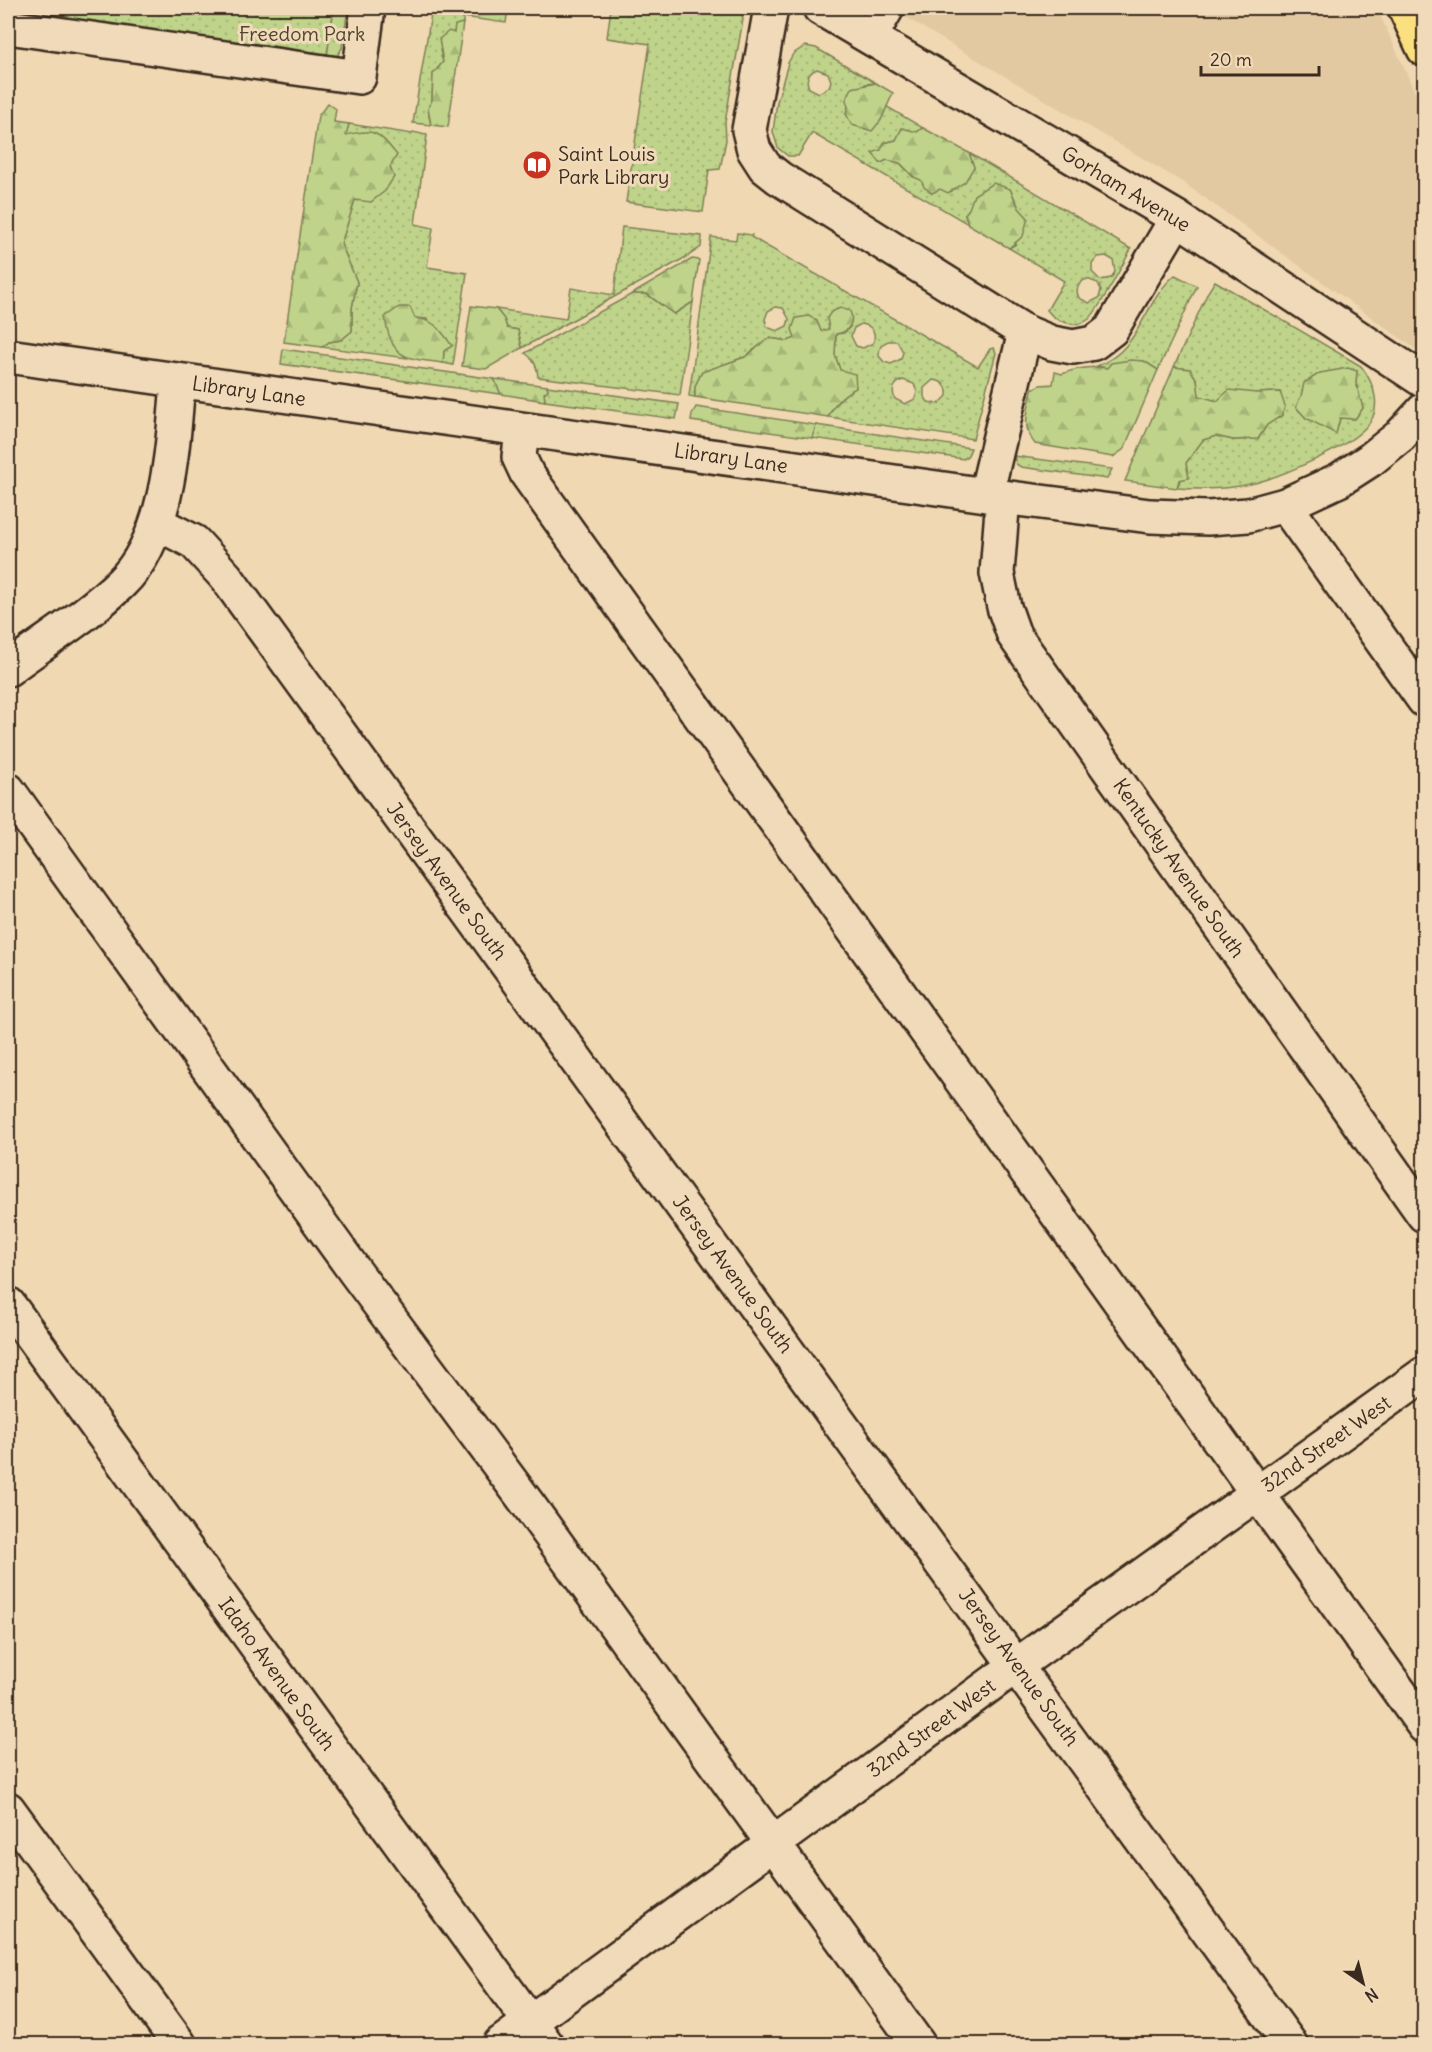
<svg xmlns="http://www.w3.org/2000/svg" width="1432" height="2052" viewBox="0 0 1432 2052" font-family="Delius,sans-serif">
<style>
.built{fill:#e2c9a2}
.green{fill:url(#green-dots);stroke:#7d7f54;stroke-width:1.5;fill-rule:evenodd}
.forest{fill:url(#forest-firs);stroke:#7d7f54;stroke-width:1.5}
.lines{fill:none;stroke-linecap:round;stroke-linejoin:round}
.minor-casing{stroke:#3b2a1e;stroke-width:38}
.major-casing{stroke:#3b2a1e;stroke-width:38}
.minor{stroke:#f0dab9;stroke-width:33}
.major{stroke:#fce080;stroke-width:33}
.labels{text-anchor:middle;stroke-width:6;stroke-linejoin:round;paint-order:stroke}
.park-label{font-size:20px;fill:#4f442e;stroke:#f0dab9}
.poi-label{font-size:20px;fill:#3b2a1e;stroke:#f0dab9;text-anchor:start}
.street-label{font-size:20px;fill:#3b2a1e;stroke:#f0dab9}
</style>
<defs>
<pattern id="green-dots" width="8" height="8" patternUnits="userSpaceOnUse" patternTransform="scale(1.5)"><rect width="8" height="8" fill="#bfd48a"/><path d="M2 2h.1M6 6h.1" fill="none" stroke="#a5b677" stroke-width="1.8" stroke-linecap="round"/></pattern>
<pattern id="forest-firs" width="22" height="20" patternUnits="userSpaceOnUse" patternTransform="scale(1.5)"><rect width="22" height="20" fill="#bfd48a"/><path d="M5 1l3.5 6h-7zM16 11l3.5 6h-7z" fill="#a5b677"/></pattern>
</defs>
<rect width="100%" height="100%" fill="#f0d8b2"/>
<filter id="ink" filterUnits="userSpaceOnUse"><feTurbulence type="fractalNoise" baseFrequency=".0167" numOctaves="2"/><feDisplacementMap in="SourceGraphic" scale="12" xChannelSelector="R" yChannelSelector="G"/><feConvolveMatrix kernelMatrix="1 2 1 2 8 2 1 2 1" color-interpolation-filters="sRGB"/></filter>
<g filter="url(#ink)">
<path class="built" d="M 890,8 L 1377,8 L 1424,112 L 1424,355 L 1184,183 Z"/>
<g class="green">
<path d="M 8,8 L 334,8 L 326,63 L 8,19 Z"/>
<path d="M 432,8 L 487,8 L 489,12 L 508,8 L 506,23 L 463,17 L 463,23 L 455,26 L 454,33 L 440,50 L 443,62 L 433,74 L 432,100 L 428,109 L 431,125 L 413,123 Z"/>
<path d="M 611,8 L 740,8 L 743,19 L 725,122 L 726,140 L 720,169 L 709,170 L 703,212 L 626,202 L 650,44 L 607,38 Z"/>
<path d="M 805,46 L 816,48 L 876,83 L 865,84 L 848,107 L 846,114 L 881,120 L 886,106 L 923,128 L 917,132 L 902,129 L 896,140 L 884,143 L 881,150 L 873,153 L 880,163 L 887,160 L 900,163 L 913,177 L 974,168 L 969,153 L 1131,249 C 1125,261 1098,311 1089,319 C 1076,329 1056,322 1047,310 L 1064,281 L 1009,248 L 1016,244 L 1019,208 L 1010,189 L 969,209 L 965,214 L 968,224 L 812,133 L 798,156 L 788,156 L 778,148 L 773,132 L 777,102 L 788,63 L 793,54 ZM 817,69 L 828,73 L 831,81 L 829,87 L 819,93 L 809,88 C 805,79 808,73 817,69 ZM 1106,256 L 1113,260 L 1115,272 L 1111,278 L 1100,280 L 1092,272 L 1092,264 L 1098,257 ZM 1087,279 L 1098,283 L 1101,290 L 1099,298 L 1089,303 L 1079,298 C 1075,290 1078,282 1087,279 Z"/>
<path d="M 349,124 L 412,134 L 413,132 L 427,135 L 415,224 L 433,228 L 427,267 L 467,273 L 453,365 L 443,363 L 444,351 L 427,319 L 415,318 L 396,349 L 407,358 L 322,347 L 329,342 L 341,340 L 352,331 L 352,308 L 357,282 L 341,244 L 355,199 L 345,136 Z"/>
<path d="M 622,227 L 702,236 L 701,247 L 688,256 L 522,348 L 518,330 L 507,328 L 504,319 L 496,309 L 566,319 L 571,288 L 614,295 Z"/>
<path d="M 737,233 L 752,235 L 751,237 L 978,367 L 990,349 L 994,348 L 996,353 L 973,439 L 828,417 C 834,403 843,394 856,387 L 840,370 L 835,355 L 836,334 L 844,333 L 850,327 L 829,329 L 788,341 L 769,338 L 745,357 L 702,372 L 695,386 L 695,397 L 689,396 L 711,237 L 736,240 ZM 775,307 L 783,308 L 789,319 L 787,326 L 777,331 L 767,327 L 765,319 L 768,311 ZM 861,324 C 872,325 877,333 873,343 L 863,348 L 856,346 L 851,336 L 854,328 ZM 889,341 L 897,341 L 903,352 L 901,359 L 891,364 L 884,362 L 879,356 C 879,348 881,343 889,341 ZM 903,380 L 914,384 L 917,392 L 915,399 L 905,404 L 895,399 C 891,390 894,383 903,380 ZM 933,380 C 943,381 948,386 947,396 L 939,404 L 928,402 L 924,396 L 924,388 Z"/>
<path d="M 1175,275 L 1197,286 L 1158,370 L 1144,361 L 1108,368 L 1097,366 C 1142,349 1142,303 1175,275 Z"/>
<path d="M 1215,281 L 1361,366 C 1374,383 1384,410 1365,428 C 1345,449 1284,475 1255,483 C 1230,489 1203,490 1177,488 L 1186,463 L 1202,440 L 1216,436 L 1233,440 L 1258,439 L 1267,425 L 1282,415 L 1280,392 L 1256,393 L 1217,401 L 1199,396 L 1197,380 L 1190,369 L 1174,367 L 1208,292 ZM 1357,371 L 1356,383 L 1363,408 L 1355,419 L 1340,418 L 1336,433 L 1306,418 L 1296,407 L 1301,397 Z"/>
<path d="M 632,294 L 646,294 L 674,314 L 693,302 L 680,395 L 538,377 C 537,366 534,359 525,353 Z"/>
<path d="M 283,349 L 494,379 L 501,394 L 281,364 Z"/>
<path d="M 547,386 L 679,404 L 676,419 L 545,401 L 544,393 L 548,390 Z"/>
<path d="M 816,425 L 971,448 L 968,455 L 964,459 L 812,438 Z"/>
<path d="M 1014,456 L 1112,469 L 1107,479 L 1021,467 L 1016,464 Z"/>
</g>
<g class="forest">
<path d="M 334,8 L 348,8 L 342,48 L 336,58 L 326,63 Z"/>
<path d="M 463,23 L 448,127 L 431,125 L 428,109 L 432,100 L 433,74 L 443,62 L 439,39 L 449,31 L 454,33 L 455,25 Z"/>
<path d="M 876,83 L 893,93 L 881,120 L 872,131 L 852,125 L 846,114 L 848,107 L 846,100 L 852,88 Z"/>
<path d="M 328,103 L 336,109 L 334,122 L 349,124 L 346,135 C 376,128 378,132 397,155 L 390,167 L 394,177 L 385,191 L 371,202 L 355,200 L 341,244 L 357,282 L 352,308 L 352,331 L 341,340 L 329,342 L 322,347 L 284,342 L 318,116 Z"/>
<path d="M 902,128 L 917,132 L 923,128 L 969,153 L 974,167 L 965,182 L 948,193 L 940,189 L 932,193 L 924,187 L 921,180 L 914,177 L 900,163 L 887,160 L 881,163 L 872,153 L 881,150 L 884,143 L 896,140 Z"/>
<path d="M 993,183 L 1010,189 L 1019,208 L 1028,218 L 1023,236 L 1009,248 L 968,224 L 965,214 L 969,209 L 974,195 Z"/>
<path d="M 692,259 L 699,260 L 693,302 L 674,314 L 647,294 L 632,294 Z"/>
<path d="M 471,306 L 496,309 L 504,319 L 507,328 L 518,330 L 522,348 L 486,369 L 462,366 Z"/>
<path d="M 399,307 L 410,307 L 415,318 C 435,320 441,330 452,346 L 444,351 L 443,363 C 406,358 391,360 385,317 Z"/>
<path d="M 840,308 L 850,311 C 855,324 848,332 836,334 L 835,355 L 840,370 L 855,374 L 856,388 C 843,394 834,403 828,417 L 695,397 L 695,386 L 702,372 L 745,357 L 769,338 L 788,341 L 795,338 L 792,329 L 796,318 L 809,316 L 817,321 L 821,331 L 829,329 L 827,318 L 831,312 Z"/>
<path d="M 1131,360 L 1144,361 L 1158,370 L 1124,449 L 1113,457 L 1035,444 C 1020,426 1029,410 1032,389 L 1040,385 L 1053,384 L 1055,372 L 1062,374 C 1076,368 1093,366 1107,368 L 1111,363 Z"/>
<path d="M 1174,367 L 1190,369 L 1197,380 L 1199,396 L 1217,401 L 1229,390 L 1256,393 L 1280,392 L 1285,406 L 1282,415 L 1267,425 L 1258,439 L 1233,440 L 1216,436 L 1203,440 L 1186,463 L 1189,478 L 1179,480 L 1177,488 L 1125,481 Z"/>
<path d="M 1348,368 L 1357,371 L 1356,383 L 1363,408 L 1355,419 L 1340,418 L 1336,434 L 1306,418 L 1296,407 L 1301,396 L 1304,383 L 1320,373 Z"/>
<path d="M 494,379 L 547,386 L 548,390 L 544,393 L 545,401 L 501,394 Z"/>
<path d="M 696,407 L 816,425 L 812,438 L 691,421 L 692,414 Z"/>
</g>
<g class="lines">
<g class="minor-casing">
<g id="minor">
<path d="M 771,8 L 749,130 L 754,150 L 765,167 L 779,178 L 1025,332 L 1052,343 L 1073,347 L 1094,343 L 1111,330 L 1177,218"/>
<path d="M 820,8 L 1177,218 L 1424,381"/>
<path d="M 8,27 L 359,77 L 368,8"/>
<path d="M 870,37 L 887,8"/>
<path d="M 8,356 L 986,495 L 1150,516 L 1208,518 L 1248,515 L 1285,505 L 1339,480 L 1370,460 L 1400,436 L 1424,410"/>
<path d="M 522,430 L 519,457 L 527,474 L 1424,1726"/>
<path d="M 986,495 L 1025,332"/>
<path d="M 1003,497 L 997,573 L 1004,607 L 1014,635 L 1424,1215"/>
<path d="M 1285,505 L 1424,700"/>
<path d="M 157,523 L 194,542 L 226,577 L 1290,2044"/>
<path d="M 8,669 C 45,641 87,616 121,583 C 169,537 173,444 178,381"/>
<path d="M 8,790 L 356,1273 L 530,1507 L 918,2044"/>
<path d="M 8,1304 L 546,2044"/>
<path d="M 8,1809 L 179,2044"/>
<path d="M 500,2044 L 1017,1665 L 1424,1374"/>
</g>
</g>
<g class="major-casing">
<path id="major" d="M 1405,8 L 1424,49"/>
</g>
<use href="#minor" class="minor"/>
<use href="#major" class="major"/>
</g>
</g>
<defs>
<g id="library-disc" transform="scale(1.5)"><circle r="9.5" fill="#c8321e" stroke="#f0dab9"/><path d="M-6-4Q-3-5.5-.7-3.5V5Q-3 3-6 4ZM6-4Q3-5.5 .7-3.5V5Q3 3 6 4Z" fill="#fff"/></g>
</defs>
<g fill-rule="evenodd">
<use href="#library-disc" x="537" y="165"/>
</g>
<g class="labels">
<g class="park-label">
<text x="302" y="41">Freedom Park</text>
</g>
<g class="poi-label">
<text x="558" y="161">Saint Louis<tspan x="558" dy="23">Park Library</tspan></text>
</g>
<g class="street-label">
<text transform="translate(1126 189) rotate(31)" y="7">Gorham Avenue</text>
<text transform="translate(249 391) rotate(8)" y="7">Library Lane</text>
<text transform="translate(731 458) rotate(8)" y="7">Library Lane</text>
<text transform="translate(1179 868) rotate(55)" y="7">Kentucky Avenue South</text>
<text transform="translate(447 881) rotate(54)" y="7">Jersey Avenue South</text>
<text transform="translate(733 1274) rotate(54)" y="7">Jersey Avenue South</text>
<text transform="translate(1326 1444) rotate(-35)" y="7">32nd Street West</text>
<text transform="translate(1019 1667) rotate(54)" y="7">Jersey Avenue South</text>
<text transform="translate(277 1674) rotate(54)" y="7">Idaho Avenue South</text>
<text transform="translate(931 1728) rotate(-36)" y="7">32nd Street West</text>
</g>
</g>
<rect width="1432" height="2052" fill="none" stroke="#f0dab9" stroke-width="30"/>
<rect x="15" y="15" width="1402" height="2022" fill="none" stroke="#3b2a1e" stroke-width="2" filter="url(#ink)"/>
<g transform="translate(1363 1983) rotate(145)" stroke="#f0dab9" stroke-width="4.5" paint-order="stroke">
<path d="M0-4.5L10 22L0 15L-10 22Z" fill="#3b2a1e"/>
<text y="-9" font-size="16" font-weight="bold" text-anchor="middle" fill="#3b2a1e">N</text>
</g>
<path d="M1201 66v9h118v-9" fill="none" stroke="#3b2a1e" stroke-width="3"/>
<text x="1210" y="66" font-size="18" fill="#3b2a1e" stroke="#f0dab9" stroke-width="4.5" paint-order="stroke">20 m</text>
</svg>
